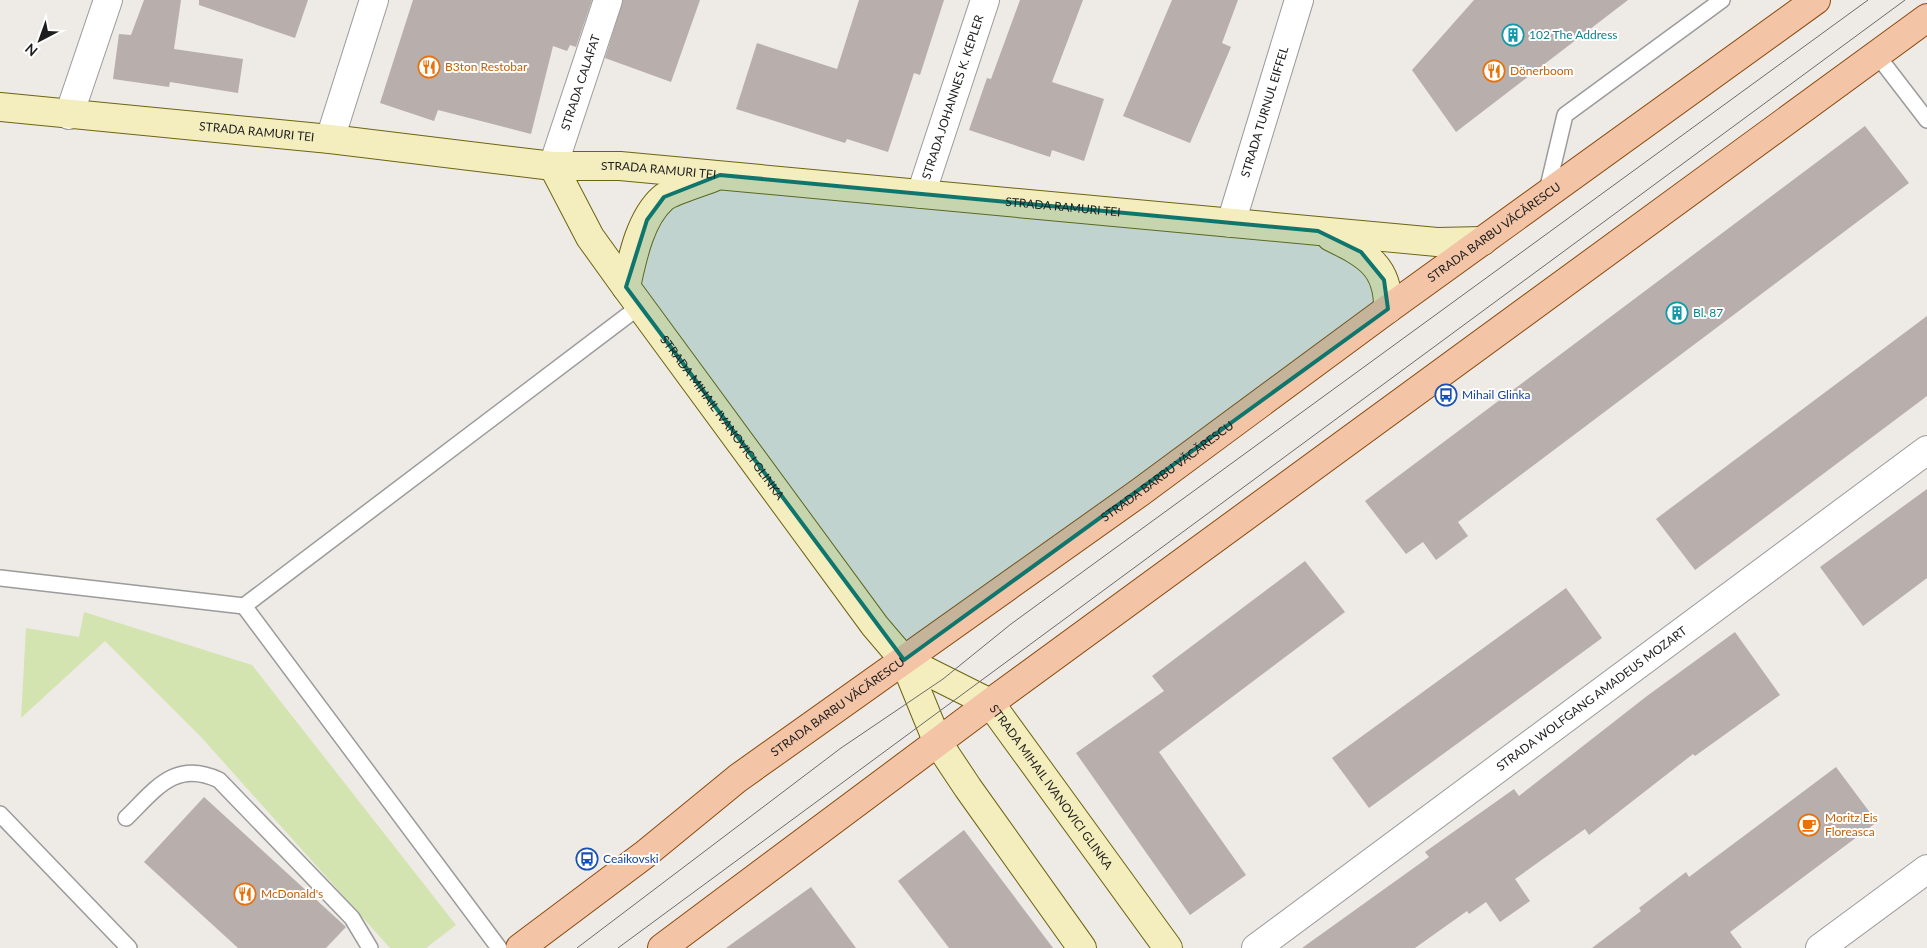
<svg xmlns="http://www.w3.org/2000/svg" width="1927" height="948" viewBox="0 0 1927 948" font-family="Lato,sans-serif">
<style>
.grass{fill:#d3e4b0}
.building{fill:#b8aeab}
.lines{fill:none;stroke-linecap:round;stroke-linejoin:round}
.lane-casing{stroke:#9b9b9b;stroke-width:18}
.street-casing{stroke:#9b9b9b;stroke-width:30}
.secondary-casing{stroke:#6c650f;stroke-width:30}
.primary-casing{stroke:#8b4b0e;stroke-width:30}
.lane{stroke:#fff;stroke-width:15}
.street{stroke:#fff;stroke-width:28}
.secondary{stroke:#f4edbe;stroke-width:28}
.primary{stroke:#f3c4a6;stroke-width:28}
.tram{stroke:#6c6c6c;stroke-width:1}
.marked{fill:#0f766e;fill-opacity:0.2;stroke:#0f766e;stroke-width:4;stroke-linejoin:round}
.labels{text-anchor:middle;stroke-width:4;stroke-linejoin:round;paint-order:stroke}
.culture-label{font-size:12px;fill:#0d838f;stroke:#fff;text-anchor:start}
.food-label{font-size:12px;fill:#c56008;stroke:#fff;text-anchor:start}
.street-label{font-size:12px;fill:#1e1e1e;stroke:#fff}
.transit-label{font-size:12px;fill:#164399;stroke:#fff;text-anchor:start}
</style>
<rect width="100%" height="100%" fill="#eeeae6"/>
<path class="grass" d="M 84,612 L 252,665 L 456,925 L 426,948 L 390,948 L 201,737 L 105,641 L 21,718 L 26,628 L 79,637 Z"/>
<g class="building">
<path d="M 144,0 L 181,0 L 174,49 L 243,59 L 238,93 L 170,82 L 169,87 L 113,79 L 119,34 L 131,35 Z"/>
<path d="M 199,0 L 308,0 L 295,38 L 199,5 Z"/>
<path d="M 413,0 L 592,0 L 576,47 L 570,45 L 567,51 L 553,46 L 531,134 L 438,110 L 434,121 L 380,103 Z"/>
<path d="M 623,0 L 700,0 L 671,82 L 605,58 Z"/>
<path d="M 859,0 L 944,0 L 920,75 L 914,73 L 888,152 L 847,139 L 845,143 L 736,109 L 757,43 L 837,69 Z"/>
<path d="M 1020,0 L 1083,0 L 1052,82 L 1104,99 L 1084,161 L 1052,150 L 1050,157 L 969,130 L 987,78 L 991,79 Z"/>
<path d="M 1172,0 L 1238,0 L 1222,43 L 1231,47 L 1190,143 L 1123,116 Z"/>
<path d="M 1474,0 L 1628,0 L 1456,132 L 1412,70 Z"/>
<path d="M 1865,126 L 1909,183 L 1458,522 L 1468,536 L 1436,560 L 1423,542 L 1406,554 L 1365,501 Z"/>
<path d="M 1927,316 L 1927,396 L 1695,570 L 1656,519 Z"/>
<path d="M 1927,489 L 1927,578 L 1863,626 L 1820,567 Z"/>
<path d="M 1305,561 L 1345,612 L 1159,752 L 1246,875 L 1190,915 L 1076,753 L 1164,691 L 1152,676 Z"/>
<path d="M 1566,588 L 1602,638 L 1369,808 L 1332,758 Z"/>
<path d="M 1735,632 L 1780,695 L 1695,756 L 1693,754 L 1589,835 L 1585,829 L 1515,879 L 1530,901 L 1500,922 L 1486,902 L 1469,914 L 1467,911 L 1415,948 L 1302,948 L 1429,857 L 1425,852 L 1514,789 L 1519,796 L 1647,696 Z"/>
<path d="M 1836,767 L 1877,822 L 1730,932 L 1742,948 L 1592,948 L 1641,911 L 1639,908 L 1686,872 L 1689,877 Z"/>
<path d="M 204,797 L 346,927 L 326,948 L 238,948 L 144,862 Z"/>
<path d="M 964,830 L 1053,948 L 949,948 L 898,881 Z"/>
<path d="M 811,887 L 856,948 L 726,948 Z"/>
</g>
<g class="lines">
<g class="lane-casing">
<g id="lane">
<path d="M 1877,55 L 1927,120"/>
<path d="M 1546,195 L 1565,115 L 1722,0"/>
<path d="M 0,578 L 244,606 L 640,306"/>
<path d="M 244,606 L 499,948"/>
<path d="M 0,814 L 129,948"/>
<path d="M 126,818 C 155,790 175,759 219,780 L 352,918 L 370,948"/>
</g>
</g>
<g class="street-casing">
<g id="street">
<path d="M 69,115 L 108,0"/>
<path d="M 330,139 L 374,0"/>
<path id="s1" d="M 553,166 L 608,0"/>
<path id="s2" d="M 921,194 L 985,0"/>
<path id="s3" d="M 1231,223 L 1299,0"/>
<path id="s4" d="M 1256,948 L 1927,450"/>
<path d="M 1820,948 L 1927,869"/>
</g>
</g>
<g class="secondary-casing">
<g id="secondary">
<path id="s5" d="M 0,107 L 330,139 L 553,166 L 620,166 L 1437,242 L 1483,241"/>
<path id="s6" d="M 553,166 L 590,237 L 626,287 L 875,626 L 904,660 L 938,743 L 968,788 L 1082,948"/>
<path d="M 1331,237 C 1366,254 1389,266 1388,309"/>
<path d="M 626,287 C 632,259 640,218 663,198 C 671,191 703,182 714,177"/>
<path id="s7" d="M 904,660 L 990,703 L 1168,948"/>
</g>
</g>
<g class="primary-casing">
<g id="primary">
<path id="s8" d="M 520,948 L 644,855 L 738,778 L 1139,493 L 1388,309 L 1816,0"/>
<path d="M 662,948 L 990,703 L 1927,18"/>
</g>
</g>
<use href="#lane" class="lane"/>
<use href="#street" class="street"/>
<use href="#secondary" class="secondary"/>
<use href="#primary" class="primary"/>
<g class="tram">
<path d="M 577,948 L 841,748 L 943,679 L 1011,624 L 1868,0"/>
<path d="M 618,948 L 1905,0"/>
</g>
</g>
<path class="marked" d="M 720,175 L 1318,231 L 1361,252 L 1384,280 L 1388,309 L 904,660 L 626,287 L 647,220 L 664,197 Z"/>
<defs>
<g id="building-ring" transform="scale(1.125)"><circle r="9.5" fill="#fff" stroke="#0f9aa8" stroke-width="1.5"/><path d="M-4-6H4V6H1V3H-1V6H-4ZM-2.5-4.3h1.7v1.8h-1.7ZM.8-4.3h1.7v1.8H.8ZM-2.5-1h1.7V.8h-1.7ZM.8-1h1.7V.8H.8Z" fill="#0f9aa8"/></g>
<g id="restaurant-ring" transform="scale(1.125)"><circle r="9.5" fill="#fff" stroke="#e8710a" stroke-width="1.5"/><path d="M-5-6h1v4h1v-4h1v4h1v-4h1v5L-1.5 .5V6h-2V.5L-5-1ZM5-6V6H3V1.5H1.5Q1.5-4 5-6Z" fill="#e8710a"/></g>
<g id="bus-ring" transform="scale(1.125)"><circle r="9.5" fill="#fff" stroke="#1a4fb4" stroke-width="1.5"/><path d="M-5-6H5V4H4V6H2V4H-2V6H-4V4H-5ZM-3.5-4V0h7V-4ZM-3.5 1.2v1.5H-2V1.2ZM2 1.2v1.5H3.5V1.2Z" fill="#1a4fb4"/></g>
<g id="cafe-ring" transform="scale(1.125)"><circle r="9.5" fill="#fff" stroke="#e8710a" stroke-width="1.5"/><path d="M-5.5-4.5H6V0H3Q3 3.5 0 3.5H-2.5Q-5.5 3.5-5.5 0ZM3-3.2v2h1.7v-2ZM-6 4.5H4V6H-6Z" fill="#e8710a"/></g>
</defs>
<g fill-rule="evenodd">
<use href="#building-ring" x="1513" y="35"/>
<use href="#restaurant-ring" x="429" y="67"/>
<use href="#restaurant-ring" x="1494" y="71"/>
<use href="#building-ring" x="1677" y="313"/>
<use href="#bus-ring" x="1446" y="395"/>
<use href="#cafe-ring" x="1809" y="825"/>
<use href="#bus-ring" x="587" y="859"/>
<use href="#restaurant-ring" x="245" y="894"/>
</g>
<g class="labels">
<g class="culture-label">
<text x="1529" y="39">102 The Address</text>
<text x="1693" y="317">Bl. 87</text>
</g>
<g class="food-label">
<text x="445" y="71">B3ton Restobar</text>
<text x="1510" y="75">Dönerboom</text>
<text x="1825" y="822">Moritz Eis<tspan x="1825" dy="14">Floreasca</tspan></text>
<text x="261" y="898">McDonald's</text>
</g>
<g class="street-label">
<text dy="4" stroke="none"><textPath href="#s1" startOffset="88">STRADA CALAFAT</textPath></text>
<text dy="4" stroke="none"><textPath href="#s2" startOffset="102">STRADA JOHANNES K. KEPLER</textPath></text>
<text dy="4" stroke="none"><textPath href="#s3" startOffset="116">STRADA TURNUL EIFFEL</textPath></text>
<text dy="4" stroke="none"><textPath href="#s5" startOffset="258">STRADA RAMURI TEI</textPath></text>
<text dy="4" stroke="none"><textPath href="#s5" startOffset="662">STRADA RAMURI TEI</textPath></text>
<text dy="4" stroke="none"><textPath href="#s5" startOffset="1068">STRADA RAMURI TEI</textPath></text>
<text dy="4" stroke="none"><textPath href="#s8" startOffset="1209">STRADA BARBU VĂCĂRESCU</textPath></text>
<text dy="4" stroke="none"><textPath href="#s6" startOffset="304">STRADA MIHAIL IVANOVICI GLINKA</textPath></text>
<text dy="4" stroke="none"><textPath href="#s8" startOffset="804">STRADA BARBU VĂCĂRESCU</textPath></text>
<text dy="4" stroke="none"><textPath href="#s4" startOffset="418">STRADA WOLFGANG AMADEUS MOZART</textPath></text>
<text dy="4" stroke="none"><textPath href="#s8" startOffset="399">STRADA BARBU VĂCĂRESCU</textPath></text>
<text dy="4" stroke="none"><textPath href="#s7" startOffset="200">STRADA MIHAIL IVANOVICI GLINKA</textPath></text>
</g>
<g class="transit-label">
<text x="1462" y="399">Mihail Glinka</text>
<text x="603" y="863">Ceaikovski</text>
</g>
</g>
<g transform="translate(40 40) rotate(221)" stroke="#ffffff" stroke-width="4" paint-order="stroke">
<path d="M0-4L9 19L0 12L-9 19Z" fill="#1e1e1e"/>
<text y="-8" font-size="14" font-weight="bold" text-anchor="middle" fill="#1e1e1e">N</text>
</g>
</svg>
